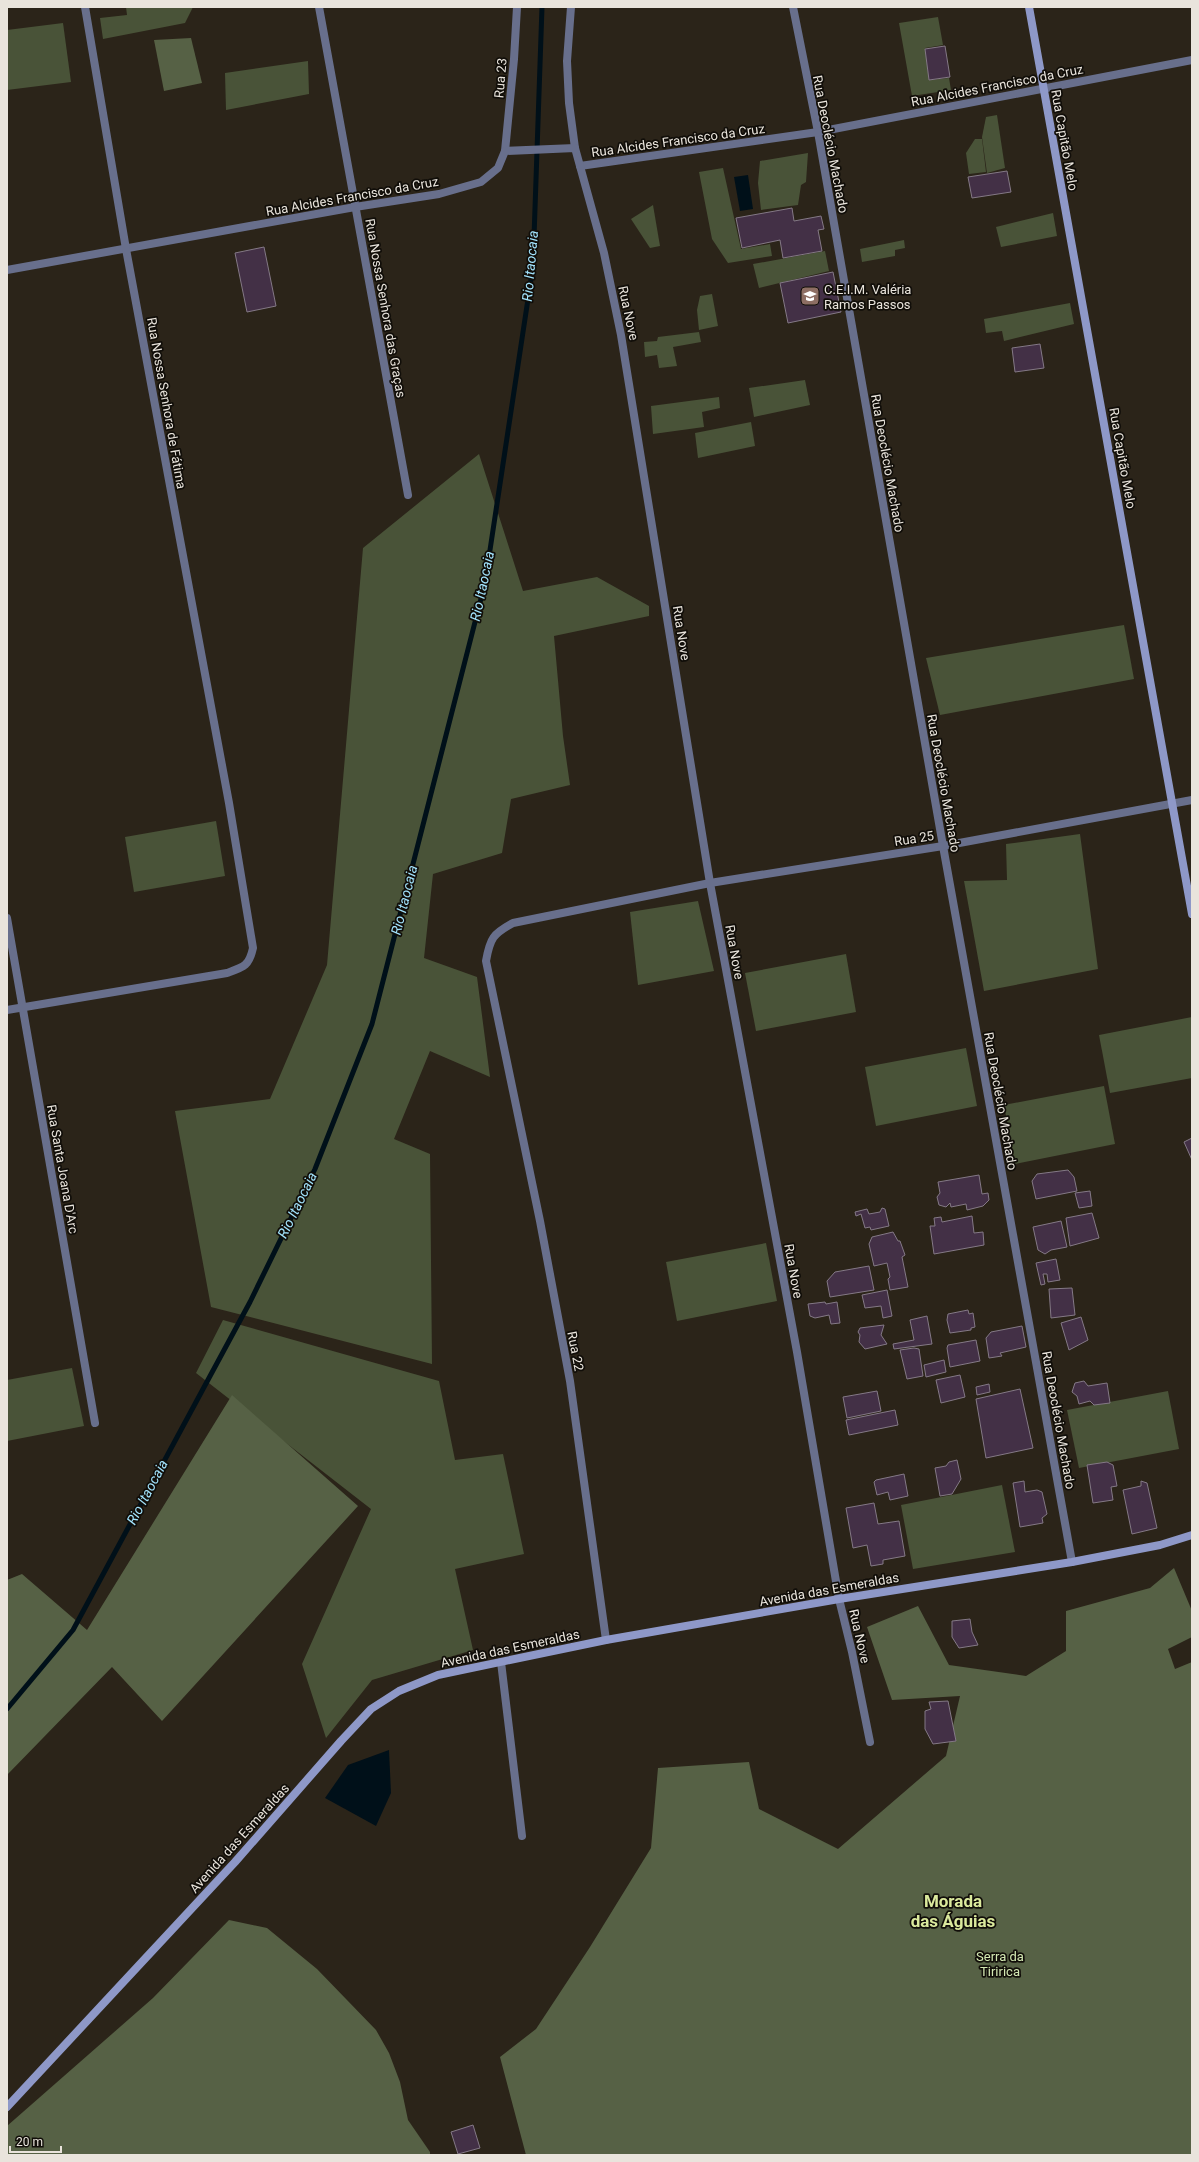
<svg xmlns="http://www.w3.org/2000/svg" width="1199" height="2162" viewBox="0 0 1199 2162" font-family="Roboto,sans-serif">
<style>
.green{fill:#495338}
.forest{fill:#566145}
.water{fill:#001019}
.lines{fill:none;stroke-linecap:round;stroke-linejoin:round}
.stream{stroke:#001019;stroke-width:5}
.building{fill:#433046;stroke:#847986}
.lane{stroke:#686f8c;stroke-width:8}
.street{stroke:#686f8c;stroke-width:8}
.secondary{stroke:#8e98c8;stroke-width:8}
.labels{text-anchor:middle;stroke-width:3.5;stroke-linejoin:round;paint-order:stroke}
.street-label{font-size:13px;fill:#e9e4dc;stroke:#110e09}
.poi-label{font-size:13px;fill:#e9e4dc;stroke:#110e09;text-anchor:start}
.park-label{font-size:13px;fill:#d4e9b3;stroke:#110e09}
.water-label{font-size:14px;font-style:italic;fill:#a3e4fe;stroke:#110e09}
.district-label{font-size:17px;font-weight:bold;fill:#dbea9d;stroke:#110e09}
</style>
<rect width="100%" height="100%" fill="#2b2419"/>
<g class="green">
<path d="M 126,7 L 193,7 L 185,23 L 103,39 L 100,18 L 127,15 Z"/>
<path d="M 938,17 L 943,45 L 925,48 L 929,80 L 949,78 L 951,90 L 912,96 L 899,23 Z"/>
<path d="M 63,23 L 71,82 L 7,90 L 7,30 Z"/>
<path d="M 308,61 L 309,94 L 226,110 L 225,73 Z"/>
<path d="M 997,115 L 1005,168 L 987,173 L 982,137 L 986,117 Z"/>
<path d="M 975,139 L 982,139 L 986,172 L 969,174 L 966,153 Z"/>
<path d="M 808,153 L 806,182 L 801,185 L 798,205 L 761,210 L 758,183 L 760,161 Z"/>
<path d="M 723,168 L 741,249 L 770,244 L 772,256 L 728,263 L 712,239 L 699,172 Z"/>
<path d="M 653,205 L 660,246 L 650,248 L 631,219 Z"/>
<path d="M 1053,213 L 1057,236 L 1001,247 L 996,227 Z"/>
<path d="M 904,240 L 905,248 L 895,250 L 895,256 L 862,262 L 860,249 Z"/>
<path d="M 825,251 L 829,271 L 759,288 L 753,264 Z"/>
<path d="M 712,294 L 718,326 L 699,330 L 697,310 L 700,296 Z"/>
<path d="M 1070,303 L 1074,324 L 1004,341 L 1002,331 L 986,333 L 984,319 Z"/>
<path d="M 699,332 L 701,342 L 673,347 L 677,366 L 659,368 L 657,355 L 645,357 L 644,342 L 657,341 L 658,337 Z"/>
<path d="M 805,380 L 810,405 L 754,417 L 749,388 Z"/>
<path d="M 719,397 L 720,408 L 702,412 L 704,427 L 653,434 L 651,406 Z"/>
<path d="M 751,422 L 755,446 L 698,458 L 695,433 Z"/>
<path d="M 479,454 L 523,591 L 597,577 L 649,606 L 649,616 L 554,636 L 563,736 L 570,785 L 511,799 L 502,853 L 433,874 L 424,958 L 477,977 L 490,1077 L 430,1051 L 394,1139 L 430,1154 L 432,1364 L 211,1307 L 175,1111 L 270,1099 L 327,965 L 363,548 Z"/>
<path d="M 1124,625 L 1134,679 L 940,715 L 926,658 Z"/>
<path d="M 216,821 L 225,876 L 134,892 L 125,837 Z"/>
<path d="M 1080,834 L 1098,969 L 984,991 L 964,881 L 1007,880 L 1006,844 Z"/>
<path d="M 698,901 L 714,971 L 638,985 L 630,912 Z"/>
<path d="M 846,954 L 856,1012 L 756,1031 L 745,973 Z"/>
<path d="M 1192,1017 L 1192,1078 L 1110,1093 L 1099,1035 Z"/>
<path d="M 966,1048 L 977,1106 L 876,1126 L 865,1067 Z"/>
<path d="M 1104,1086 L 1115,1144 L 1015,1164 L 1004,1105 Z"/>
<path d="M 766,1243 L 777,1301 L 677,1321 L 666,1262 Z"/>
<path d="M 223,1320 L 439,1381 L 455,1460 L 503,1454 L 524,1554 L 455,1569 L 473,1650 L 372,1680 L 326,1738 L 302,1664 L 371,1509 L 196,1373 Z"/>
<path d="M 72,1368 L 84,1426 L 7,1441 L 7,1380 Z"/>
<path d="M 1168,1391 L 1179,1449 L 1079,1468 L 1067,1410 Z"/>
<path d="M 1002,1485 L 1015,1552 L 913,1569 L 901,1505 Z"/>
</g>
<g class="forest">
<path d="M 191,38 L 202,83 L 164,91 L 154,40 Z"/>
<path d="M 232,1395 L 358,1506 L 162,1721 L 112,1667 L 7,1775 L 7,1580 L 22,1574 L 87,1630 Z"/>
<path d="M 1174,1568 L 1192,1611 L 1192,1637 L 1168,1649 L 1175,1669 L 1192,1662 L 1192,2155 L 526,2155 L 500,2057 L 536,2029 L 590,1947 L 651,1848 L 658,1768 L 749,1762 L 759,1809 L 838,1849 L 946,1756 L 960,1696 L 892,1700 L 867,1627 L 918,1606 L 949,1665 L 1026,1676 L 1066,1651 L 1066,1611 L 1150,1588 Z"/>
<path d="M 229,1920 L 267,1928 L 317,1969 L 376,2030 L 389,2053 L 400,2082 L 408,2120 L 430,2152 L 430,2155 L 7,2155 L 7,2126 L 153,1998 Z"/>
</g>
<g class="water">
<path d="M 748,175 L 753,209 L 740,211 L 734,177 Z"/>
<path d="M 389,1750 L 391,1793 L 376,1826 L 325,1798 L 348,1765 Z"/>
</g>
<g class="lines">
<path class="stream" d="M 7,1709 L 73,1630 L 250,1302 L 315,1169 L 372,1024 L 485,583 L 533,266 L 542,7"/>
</g>
<g class="building">
<path d="M 945,46 L 950,77 L 929,80 L 925,49 Z"/>
<path d="M 1007,171 L 1011,192 L 972,198 L 968,177 Z"/>
<path d="M 792,208 L 794,221 L 821,216 L 824,229 L 818,230 L 822,251 L 783,258 L 780,240 L 742,248 L 736,218 Z"/>
<path d="M 264,247 L 276,306 L 247,312 L 235,253 Z"/>
<path d="M 833,272 L 841,312 L 788,323 L 780,283 Z"/>
<path d="M 1040,344 L 1044,368 L 1015,372 L 1012,348 Z"/>
<path d="M 1192,1138 L 1192,1160 L 1184,1142 Z"/>
<path d="M 1068,1170 L 1074,1177 L 1077,1191 L 1036,1199 L 1032,1181 L 1037,1174 Z"/>
<path d="M 979,1175 L 982,1194 L 988,1193 L 989,1200 L 983,1206 L 967,1210 L 966,1204 L 951,1207 L 950,1203 L 946,1207 L 939,1205 L 937,1197 L 940,1193 L 938,1182 Z"/>
<path d="M 1090,1191 L 1092,1206 L 1079,1208 L 1075,1193 Z"/>
<path d="M 882,1208 L 885,1209 L 889,1226 L 871,1230 L 870,1227 L 865,1228 L 861,1214 L 856,1216 L 855,1212 L 867,1209 L 869,1214 L 880,1212 Z"/>
<path d="M 1092,1213 L 1099,1238 L 1070,1246 L 1066,1218 Z"/>
<path d="M 972,1216 L 974,1233 L 983,1232 L 984,1245 L 934,1254 L 930,1226 L 935,1226 L 934,1218 L 941,1217 L 942,1222 Z"/>
<path d="M 1061,1221 L 1067,1247 L 1051,1250 L 1045,1254 L 1038,1250 L 1033,1227 Z"/>
<path d="M 893,1232 L 898,1241 L 900,1241 L 905,1255 L 902,1257 L 908,1287 L 890,1290 L 888,1279 L 890,1277 L 887,1263 L 874,1266 L 869,1244 L 872,1237 Z"/>
<path d="M 1056,1259 L 1060,1280 L 1048,1282 L 1047,1274 L 1043,1274 L 1045,1284 L 1041,1285 L 1036,1263 Z"/>
<path d="M 869,1266 L 874,1290 L 830,1297 L 827,1281 L 835,1272 Z"/>
<path d="M 1072,1288 L 1075,1315 L 1051,1318 L 1049,1289 Z"/>
<path d="M 887,1290 L 892,1316 L 883,1318 L 881,1306 L 865,1308 L 862,1295 Z"/>
<path d="M 825,1302 L 826,1304 L 837,1302 L 840,1323 L 831,1324 L 829,1315 L 815,1318 L 810,1316 L 808,1304 Z"/>
<path d="M 968,1310 L 969,1314 L 973,1313 L 975,1327 L 971,1328 L 971,1330 L 950,1333 L 947,1320 L 948,1314 Z"/>
<path d="M 927,1316 L 932,1344 L 894,1349 L 893,1344 L 914,1340 L 910,1320 Z"/>
<path d="M 1081,1317 L 1088,1340 L 1069,1350 L 1061,1323 Z"/>
<path d="M 884,1325 L 881,1335 L 887,1344 L 865,1349 L 859,1342 L 860,1335 L 858,1332 L 860,1328 Z"/>
<path d="M 1022,1326 L 1026,1347 L 1000,1353 L 1002,1356 L 989,1358 L 986,1338 L 991,1332 Z"/>
<path d="M 976,1340 L 980,1361 L 950,1367 L 947,1348 L 948,1345 Z"/>
<path d="M 914,1348 L 919,1349 L 923,1376 L 907,1379 L 900,1350 Z"/>
<path d="M 944,1360 L 946,1372 L 926,1377 L 924,1365 Z"/>
<path d="M 960,1375 L 965,1397 L 941,1403 L 936,1380 Z"/>
<path d="M 1084,1381 L 1088,1386 L 1107,1383 L 1110,1403 L 1094,1405 L 1090,1401 L 1079,1404 L 1077,1396 L 1072,1392 L 1075,1383 Z"/>
<path d="M 989,1384 L 990,1392 L 977,1395 L 976,1387 Z"/>
<path d="M 1020,1389 L 1033,1448 L 986,1458 L 976,1399 Z"/>
<path d="M 877,1391 L 881,1411 L 847,1418 L 843,1397 Z"/>
<path d="M 895,1410 L 898,1425 L 849,1435 L 846,1420 Z"/>
<path d="M 957,1460 L 961,1479 L 952,1494 L 940,1496 L 935,1468 L 946,1466 L 949,1462 Z"/>
<path d="M 1107,1462 L 1113,1465 L 1117,1486 L 1111,1487 L 1113,1500 L 1093,1503 L 1087,1465 Z"/>
<path d="M 904,1474 L 908,1496 L 890,1500 L 888,1492 L 877,1495 L 874,1482 L 876,1480 Z"/>
<path d="M 1024,1481 L 1025,1492 L 1037,1490 L 1042,1492 L 1047,1514 L 1042,1518 L 1043,1523 L 1020,1527 L 1013,1483 Z"/>
<path d="M 1141,1481 L 1147,1483 L 1157,1528 L 1132,1534 L 1123,1490 L 1141,1486 Z"/>
<path d="M 874,1503 L 878,1524 L 899,1521 L 905,1556 L 883,1560 L 883,1564 L 871,1566 L 867,1545 L 853,1548 L 846,1508 Z"/>
<path d="M 970,1619 L 972,1632 L 978,1645 L 959,1648 L 952,1637 L 952,1621 Z"/>
<path d="M 948,1701 L 956,1741 L 933,1744 L 925,1729 L 925,1711 L 931,1709 L 929,1702 Z"/>
<path d="M 473,2125 L 480,2148 L 458,2154 L 451,2132 Z"/>
</g>
<g class="lines">
<path class="lane" d="M 501,1662 L 522,1836"/>
<g class="street">
<path d="M 319,7 L 408,495"/>
<path d="M 571,7 L 567,61 L 569,103 L 575,148"/>
<path d="M 793,7 L 818,132 L 943,846 L 1072,1562"/>
<path d="M 505,151 L 514,59 L 517,7"/>
<path d="M 580,166 L 818,132 L 1192,60"/>
<path d="M 7,270 L 355,207 L 439,194 L 481,182 L 498,168 L 505,151 L 575,148 L 604,253 L 621,335 L 710,883 L 797,1352 L 839,1599 L 852,1652 L 870,1742"/>
<path d="M 7,918 L 95,1423"/>
<path d="M 7,1010 L 227,973 C 244,967 249,966 253,948 L 229,803 L 126,249 L 85,7"/>
<path d="M 606,1640 L 570,1381 L 540,1221 L 486,961 C 490,938 493,934 513,923 L 710,883 L 943,846 L 1192,800"/>
</g>
<g class="secondary">
<path d="M 1029,7 L 1192,914"/>
<path d="M 7,2107 L 235,1862 L 341,1741 L 371,1709 L 399,1691 L 438,1675 L 606,1640 L 839,1599 L 1072,1562 L 1160,1545 L 1192,1535"/>
</g>
</g>
<defs>
<g id="school-square" transform="scale(1)"><rect x="-9" y="-9" width="18" height="18" rx="4" fill="#8d6e63" stroke="#110e09"/><path d="M0-5L7-2L0 1L-7-2ZM-4 1L0 2.5L4 1V4Q0 6-4 4Z" fill="#fff"/></g>
</defs>
<g fill-rule="evenodd">
<use href="#school-square" x="810" y="296"/>
</g>
<g class="labels">
<g class="street-label">
<text transform="translate(500 78) rotate(-85)" y="5">Rua 23</text>
<text transform="translate(997 85) rotate(-11)" y="5">Rua Alcides Francisco da Cruz</text>
<text transform="translate(678 140) rotate(-8)" y="5">Rua Alcides Francisco da Cruz</text>
<text transform="translate(1065 140) rotate(80)" y="5">Rua Capitão Melo</text>
<text transform="translate(831 144) rotate(79)" y="5">Rua Deoclécio Machado</text>
<text transform="translate(352 196) rotate(-10)" y="5">Rua Alcides Francisco da Cruz</text>
<text transform="translate(386 308) rotate(80)" y="5">Rua Nossa Senhora das Graças</text>
<text transform="translate(629 313) rotate(78)" y="5">Rua Nove</text>
<text transform="translate(167 403) rotate(80)" y="5">Rua Nossa Senhora de Fátima</text>
<text transform="translate(1123 458) rotate(80)" y="5">Rua Capitão Melo</text>
<text transform="translate(888 463) rotate(80)" y="5">Rua Deoclécio Machado</text>
<text transform="translate(682 633) rotate(81)" y="5">Rua Nove</text>
<text transform="translate(944 783) rotate(80)" y="5">Rua Deoclécio Machado</text>
<text transform="translate(914 838) rotate(-9)" y="5">Rua 25</text>
<text transform="translate(735 952) rotate(80)" y="5">Rua Nove</text>
<text transform="translate(1001 1101) rotate(80)" y="5">Rua Deoclécio Machado</text>
<text transform="translate(63 1169) rotate(80)" y="5">Rua Santa Joana D'Arc</text>
<text transform="translate(794 1271) rotate(80)" y="5">Rua Nove</text>
<text transform="translate(576 1351) rotate(79)" y="5">Rua 22</text>
<text transform="translate(1059 1420) rotate(80)" y="5">Rua Deoclécio Machado</text>
<text transform="translate(829 1589) rotate(-10)" y="5">Avenida das Esmeraldas</text>
<text transform="translate(860 1636) rotate(77)" y="5">Rua Nove</text>
<text transform="translate(510 1648) rotate(-12)" y="5">Avenida das Esmeraldas</text>
<text transform="translate(239 1838) rotate(-48)" y="5">Avenida das Esmeraldas</text>
</g>
<g class="poi-label">
<text x="824" y="294">C.E.I.M. Valéria<tspan x="824" dy="15">Ramos Passos</tspan></text>
</g>
<g class="park-label">
<text x="1000" y="1961">Serra da<tspan x="1000" dy="15">Tiririca</tspan></text>
</g>
<g class="water-label">
<text transform="translate(530 266) rotate(-85)" y="5">Rio Itaocaia</text>
<text transform="translate(482 586) rotate(-78)" y="5">Rio Itaocaia</text>
<text transform="translate(404 900) rotate(-76)" y="5">Rio Itaocaia</text>
<text transform="translate(297 1205) rotate(-64)" y="5">Rio Itaocaia</text>
<text transform="translate(147 1492) rotate(-62)" y="5">Rio Itaocaia</text>
</g>
<g class="district-label">
<text x="953" y="1907">Morada<tspan x="953" dy="20">das Águias</tspan></text>
</g>
</g>
<rect width="1199" height="2162" fill="none" stroke="#e9e4dc" stroke-width="16"/>
<path d="M10 2146v6h51v-6" fill="none" stroke="#e9e4dc" stroke-width="2"/>
<text x="16" y="2146" font-size="12" fill="#e9e4dc" stroke="#110e09" stroke-width="3" paint-order="stroke">20 m</text>
</svg>
